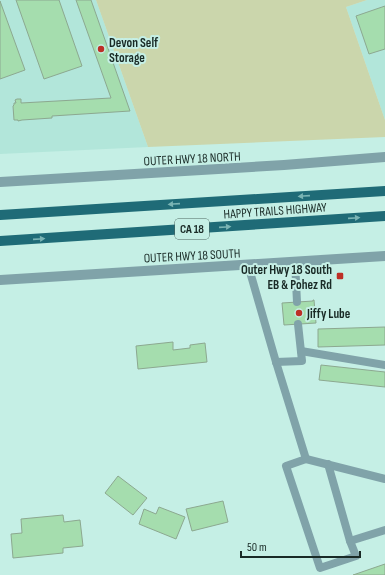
<svg xmlns="http://www.w3.org/2000/svg" width="385" height="575" viewBox="0 0 385 575" font-family="'Sofia Sans Condensed',sans-serif">
<style>
.built{fill:#b2e6da}
.green{fill:#cbd6ac}
.building{fill:#a5ddae;stroke:#8ca890}
.lines{fill:none;stroke-linecap:round;stroke-linejoin:round}
.service{stroke:#80a3a9;stroke-width:8}
.tertiary{stroke:#80a3a9;stroke-width:10}
.primary{stroke:#1f6b77;stroke-width:10}
.oneway{fill:#7ab4b4}
.poi-dot{fill:#bd2f26;stroke:#c5efe5;stroke-width:1.5}
.labels{text-anchor:middle;stroke-width:4;stroke-linejoin:round;paint-order:stroke}
.shield{fill:#c5efe5;stroke:#4d655f;stroke-width:1}
.shield-label{font-size:12px;font-weight:bold;fill:#192a26}
.poi-label{font-size:13px;font-weight:bold;fill:#192a26;stroke:#c5efe5;text-anchor:start}
.street-label{font-size:13px;fill:#192a26;stroke:#c5efe5}
</style>
<rect width="100%" height="100%" fill="#c5efe5"/>
<g class="built">
<path d="M 0,0 L 96,0 L 148,147 L 0,154 Z"/>
<path d="M 367,0 L 385,0 L 385,120 L 346,7 Z"/>
</g>
<path class="green" d="M 96,0 L 367,0 L 346,7 L 385,120 L 385,137 L 148,147 Z"/>
<g class="building">
<path d="M 16,0 L 59,0 L 82,66 L 44,79 Z"/>
<path d="M 76,0 L 91,0 L 130,111 L 52,116 L 52,118 L 22,120 L 18,121 L 18,120 L 14,120 L 13,106 L 14,105 L 14,103 L 16,103 L 15,100 L 17,99 L 21,99 L 21,103 L 111,98 Z"/>
<path d="M 0,1 L 25,70 L 0,79 Z"/>
<path d="M 385,6 L 385,49 L 369,54 L 356,16 Z"/>
<path d="M 313,300 L 314,300 L 316,323 L 284,325 L 282,303 L 313,301 Z"/>
<path d="M 385,327 L 385,345 L 318,347 L 318,329 Z"/>
<path d="M 173,342 L 173,350 L 190,348 L 190,345 L 205,343 L 207,362 L 138,369 L 136,346 Z"/>
<path d="M 321,365 L 385,372 L 385,387 L 319,380 Z"/>
<path d="M 118,476 L 147,498 L 133,515 L 105,493 Z"/>
<path d="M 223,501 L 228,522 L 192,531 L 186,509 Z"/>
<path d="M 159,507 L 185,517 L 176,539 L 139,524 L 144,509 L 156,514 Z"/>
<path d="M 63,515 L 64,522 L 80,520 L 83,546 L 63,548 L 63,553 L 13,558 L 11,534 L 22,533 L 21,519 Z"/>
<path d="M 385,564 L 385,575 L 353,575 Z"/>
</g>
<g class="lines">
<g class="service">
<path d="M 295,262 L 297,302"/>
<path d="M 248,265 L 276,362 L 306,459 L 286,466 L 320,568 L 356,556 L 350,541 L 385,530"/>
<path d="M 301,351 L 385,365"/>
<path d="M 276,362 L 302,361 L 298,324"/>
<path d="M 306,459 L 385,479"/>
<path d="M 328,464 L 350,541"/>
</g>
<g class="tertiary">
<path d="M 0,182 L 284,165 L 385,157"/>
<path d="M 0,280 L 385,256"/>
</g>
<g class="primary">
<path d="M 0,215 L 385,191"/>
<path d="M 0,241 L 385,216"/>
</g>
</g>
<defs><path id="oneway-solid" d="M-6-.8H1V-3.2L6.5 0L1 3.2V.8H-6Z"/></defs>
<g class="oneway">
<use href="#oneway-solid" transform="translate(304 196) rotate(176)"/>
<use href="#oneway-solid" transform="translate(174 204) rotate(176)"/>
<use href="#oneway-solid" transform="translate(354 218) rotate(-4)"/>
<use href="#oneway-solid" transform="translate(225 227) rotate(-4)"/>
<use href="#oneway-solid" transform="translate(39 239) rotate(-4)"/>
</g>
<g class="poi-dot">
<circle cx="101" cy="49" r="4"/>
<rect x="336" y="272" width="8" height="8" rx="2"/>
<circle cx="299" cy="313" r="4"/>
</g>
<g class="labels">
<rect class="shield" x="175" y="219" width="34" height="20" rx="3"/>
<g class="shield-label">
<text x="192" y="233">CA 18</text>
</g>
<g class="poi-label">
<text x="109" y="47">Devon Self<tspan x="109" dy="15">Storage</tspan></text>
<text x="332" y="274" text-anchor="end">Outer Hwy 18 South<tspan x="332" dy="15">EB &amp; Pohez Rd</tspan></text>
<text x="307" y="318">Jiffy Lube</text>
</g>
<g class="street-label">
<text transform="translate(192 158) rotate(-3)" y="5">OUTER HWY 18 NORTH</text>
<text transform="translate(275 210) rotate(-4)" y="5">HAPPY TRAILS HIGHWAY</text>
<text transform="translate(192 255) rotate(-3)" y="5">OUTER HWY 18 SOUTH</text>
</g>
</g>
<path d="M241 551v6h119v-6" fill="none" stroke="#192a26" stroke-width="2"/>
<text x="247" y="551" font-size="12" fill="#192a26" stroke="#c5efe5" stroke-width="3" paint-order="stroke">50 m</text>
</svg>
